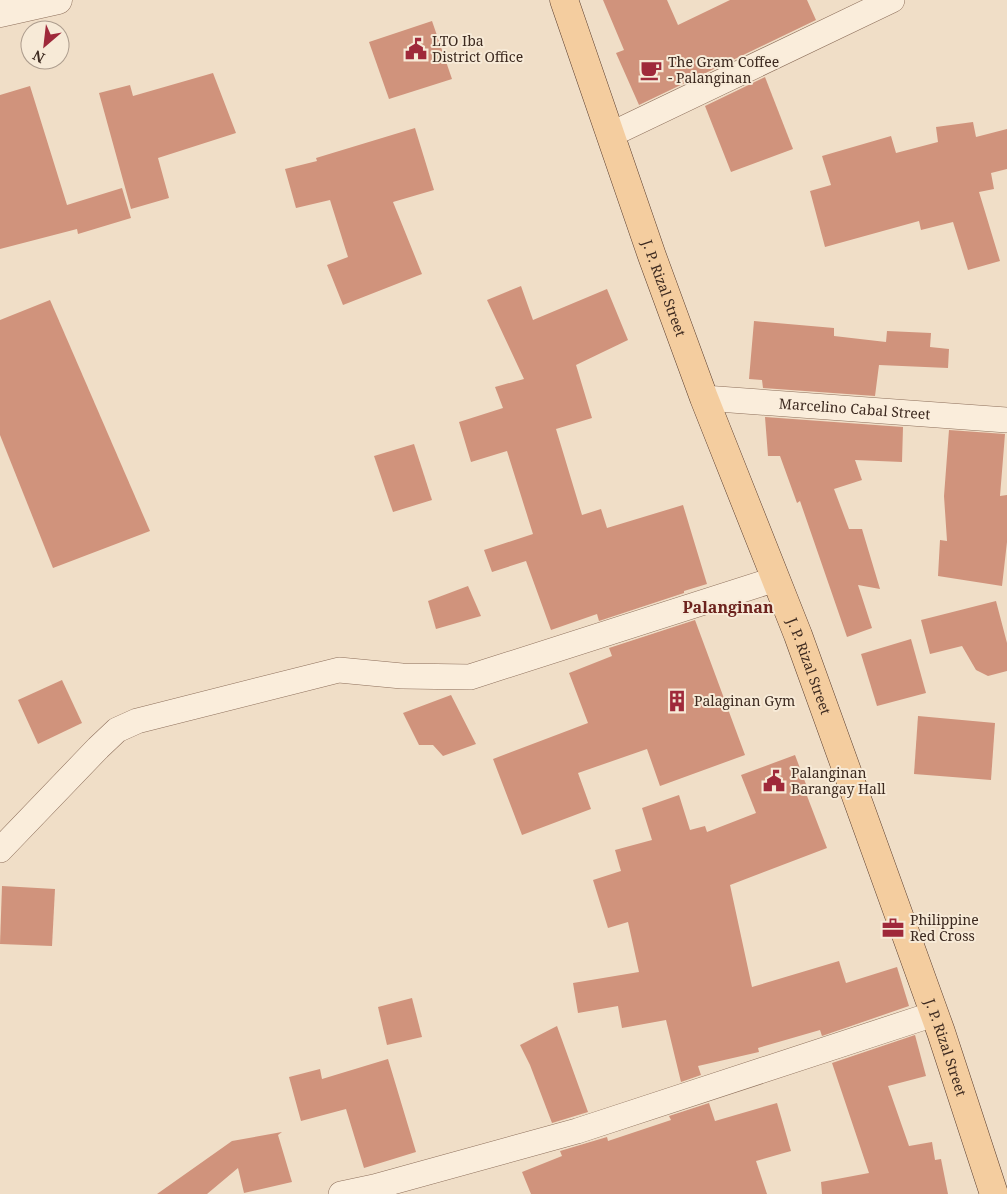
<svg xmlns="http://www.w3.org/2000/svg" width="1007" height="1194" viewBox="0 0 1007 1194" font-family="'Noto Serif',serif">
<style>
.building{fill:#d0937c}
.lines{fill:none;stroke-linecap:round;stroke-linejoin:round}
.minor-casing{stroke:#8d6f5b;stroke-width:26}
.tertiary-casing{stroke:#8d6f5b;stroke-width:29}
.primary-casing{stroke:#5b3e2f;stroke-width:29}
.minor{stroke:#faeddb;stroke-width:25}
.tertiary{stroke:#faeddb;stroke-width:28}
.primary{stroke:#f4cd9f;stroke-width:28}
.labels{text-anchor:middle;stroke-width:4;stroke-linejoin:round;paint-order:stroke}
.poi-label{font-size:14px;fill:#3d2a20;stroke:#f7ead7;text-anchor:start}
.street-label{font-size:14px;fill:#3d2a20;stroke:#f7ead7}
.quarter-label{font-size:16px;font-weight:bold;fill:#6c221d;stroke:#f7ead7}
</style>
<rect width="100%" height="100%" fill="#f0dec7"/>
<g class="building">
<path d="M 603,0 L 667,0 L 678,25 L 730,0 L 807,0 L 816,20 L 639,105 L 616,53 L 624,50 Z"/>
<path d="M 432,21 L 452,79 L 389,99 L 369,42 Z"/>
<path d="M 213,73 L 236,133 L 158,158 L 169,198 L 131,209 L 99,93 L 130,85 L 133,96 Z"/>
<path d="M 765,77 L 793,149 L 731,172 L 705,106 Z"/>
<path d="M 30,86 L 67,205 L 122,188 L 131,218 L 78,234 L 77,229 L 0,249 L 0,95 Z"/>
<path d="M 973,122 L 976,137 L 1007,129 L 1007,169 L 991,173 L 994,189 L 979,192 L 1000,261 L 968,270 L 953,222 L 921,230 L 919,221 L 825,247 L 810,191 L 831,185 L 822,156 L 891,136 L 896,153 L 938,142 L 936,127 Z"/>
<path d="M 415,128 L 434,190 L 393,202 L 422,274 L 343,305 L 327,265 L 348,257 L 330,200 L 296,208 L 285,169 L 317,161 L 316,158 Z"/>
<path d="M 521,286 L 533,320 L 607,289 L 628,340 L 576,365 L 592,418 L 556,429 L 582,515 L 601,509 L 607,528 L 683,505 L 707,584 L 684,591 L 684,593 L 599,621 L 597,614 L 551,630 L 526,561 L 492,572 L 484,550 L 533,534 L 507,451 L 471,462 L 459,422 L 503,408 L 495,387 L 524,379 L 487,300 Z"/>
<path d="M 50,300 L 150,531 L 53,568 L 0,435 L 0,320 Z"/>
<path d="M 754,321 L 834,328 L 834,336 L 886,342 L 887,331 L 931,333 L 930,347 L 949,349 L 948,368 L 879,365 L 875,396 L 763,388 L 762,380 L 749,379 Z"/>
<path d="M 765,417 L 903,427 L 902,462 L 855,460 L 862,480 L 834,489 L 849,529 L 862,529 L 880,589 L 858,585 L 872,628 L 847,637 L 800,501 L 797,503 L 780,456 L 768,456 Z"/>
<path d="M 949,430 L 1005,434 L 1000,496 L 1007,495 L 1007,542 L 1002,586 L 938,576 L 940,540 L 947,541 L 944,496 Z"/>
<path d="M 414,444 L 432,500 L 393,512 L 374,456 Z"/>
<path d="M 468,586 L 481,616 L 436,629 L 428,601 Z"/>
<path d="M 996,601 L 1007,643 L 1007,671 L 988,676 L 976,670 L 962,646 L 930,654 L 921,620 Z"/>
<path d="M 695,620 L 745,755 L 660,786 L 647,749 L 578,773 L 591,809 L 522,835 L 493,759 L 588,723 L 569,673 L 612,656 L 609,648 Z"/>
<path d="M 911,639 L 926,693 L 877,706 L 861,654 Z"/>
<path d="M 62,680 L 82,723 L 38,744 L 18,700 Z"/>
<path d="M 451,695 L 476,744 L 443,756 L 433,745 L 419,745 L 403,713 Z"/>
<path d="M 918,716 L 995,723 L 991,780 L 914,774 Z"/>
<path d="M 795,755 L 807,787 L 804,788 L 827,848 L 730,885 L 752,987 L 839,961 L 846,983 L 897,967 L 909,1006 L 822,1036 L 820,1030 L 758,1048 L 759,1052 L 698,1066 L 701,1075 L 681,1082 L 666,1020 L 622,1028 L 618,1006 L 578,1013 L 573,983 L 639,972 L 628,922 L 608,928 L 593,880 L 621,871 L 615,850 L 652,840 L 642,808 L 679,795 L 690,830 L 705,826 L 707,832 L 756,813 L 741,775 Z"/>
<path d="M 2,886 L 55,889 L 52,946 L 0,944 Z"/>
<path d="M 412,998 L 422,1037 L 387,1045 L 378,1007 Z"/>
<path d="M 557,1026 L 588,1112 L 552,1123 L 530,1065 L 520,1045 Z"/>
<path d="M 915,1035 L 926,1076 L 888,1086 L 909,1146 L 932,1142 L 935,1160 L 941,1159 L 948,1194 L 822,1194 L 821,1182 L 869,1173 L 832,1063 Z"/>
<path d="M 388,1059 L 416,1152 L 364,1168 L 346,1109 L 301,1121 L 289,1077 L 320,1069 L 322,1079 Z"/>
<path d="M 709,1103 L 715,1121 L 777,1103 L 791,1151 L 756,1161 L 767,1194 L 531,1194 L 522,1172 L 562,1156 L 560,1151 L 607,1137 L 608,1141 L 671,1120 L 669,1116 Z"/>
<path d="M 282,1132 L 278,1135 L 292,1182 L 244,1193 L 238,1168 L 207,1194 L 157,1194 L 232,1141 Z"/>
</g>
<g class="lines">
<g class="minor-casing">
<g id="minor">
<path d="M 610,135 L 892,0"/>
<path id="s1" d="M 704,398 L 1007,420"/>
<path d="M 0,850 L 98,748 L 117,730 L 137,721 L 339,670 L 402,676 L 470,677 L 776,579"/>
<path d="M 341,1194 L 374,1187 L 577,1131 L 934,1014"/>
</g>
</g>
<g class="tertiary-casing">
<path id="tertiary" d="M 0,13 L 58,0"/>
</g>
<g class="primary-casing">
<g id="primary">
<path id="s2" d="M 564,0 L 652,256 L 704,398 L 798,635 L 941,1032 L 994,1194"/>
</g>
</g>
<use href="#minor" class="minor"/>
<use href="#tertiary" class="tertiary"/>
<use href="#primary" class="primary"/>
</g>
<defs>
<g id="civic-bare" transform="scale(1.725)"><path d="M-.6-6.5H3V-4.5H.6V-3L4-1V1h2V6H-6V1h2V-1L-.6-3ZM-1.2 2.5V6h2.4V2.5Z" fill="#9f293a" stroke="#f7ead7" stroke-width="2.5" paint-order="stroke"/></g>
<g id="cafe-bare" transform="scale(1.725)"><path d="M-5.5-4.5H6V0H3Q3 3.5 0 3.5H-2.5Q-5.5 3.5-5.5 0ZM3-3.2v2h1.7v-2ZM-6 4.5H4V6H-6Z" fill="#9f293a" stroke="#f7ead7" stroke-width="2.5" paint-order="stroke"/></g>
<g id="building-bare" transform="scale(1.725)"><path d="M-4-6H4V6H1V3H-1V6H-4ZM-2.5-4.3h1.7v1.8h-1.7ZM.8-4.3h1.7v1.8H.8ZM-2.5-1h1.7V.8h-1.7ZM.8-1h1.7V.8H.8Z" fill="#9f293a" stroke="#f7ead7" stroke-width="2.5" paint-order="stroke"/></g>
<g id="office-bare" transform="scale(1.725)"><path d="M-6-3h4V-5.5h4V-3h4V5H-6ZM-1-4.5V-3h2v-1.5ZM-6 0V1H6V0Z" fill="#9f293a" stroke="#f7ead7" stroke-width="2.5" paint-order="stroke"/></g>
</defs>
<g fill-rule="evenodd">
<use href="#civic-bare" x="416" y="49"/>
<use href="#cafe-bare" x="651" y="70"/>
<use href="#building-bare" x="677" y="701"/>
<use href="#civic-bare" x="774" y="781"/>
<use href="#office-bare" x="893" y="928"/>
</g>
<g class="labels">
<g class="poi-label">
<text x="432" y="46">LTO Iba<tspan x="432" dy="16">District Office</tspan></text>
<text x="668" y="67">The Gram Coffee<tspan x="668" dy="16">- Palanginan</tspan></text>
<text x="694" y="706">Palaginan Gym</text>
<text x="791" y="778">Palanginan<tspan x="791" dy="16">Barangay Hall</tspan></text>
<text x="910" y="925">Philippine<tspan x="910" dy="16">Red Cross</tspan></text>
</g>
<g class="street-label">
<text dy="5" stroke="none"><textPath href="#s2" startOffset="305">J. P. Rizal Street</textPath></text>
<text dy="5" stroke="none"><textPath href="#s1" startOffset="151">Marcelino Cabal Street</textPath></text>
<text dy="5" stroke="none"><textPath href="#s2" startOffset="710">J. P. Rizal Street</textPath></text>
<text dy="5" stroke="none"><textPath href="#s2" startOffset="1115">J. P. Rizal Street</textPath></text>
</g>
<g class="quarter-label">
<text x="728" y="613">Palanginan</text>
</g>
</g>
<g transform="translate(45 45) rotate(208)"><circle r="24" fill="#f7ead7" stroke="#ad9d8e"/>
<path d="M0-4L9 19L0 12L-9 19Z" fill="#9f293a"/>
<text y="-8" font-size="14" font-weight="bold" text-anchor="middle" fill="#3d2a20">N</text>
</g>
</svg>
